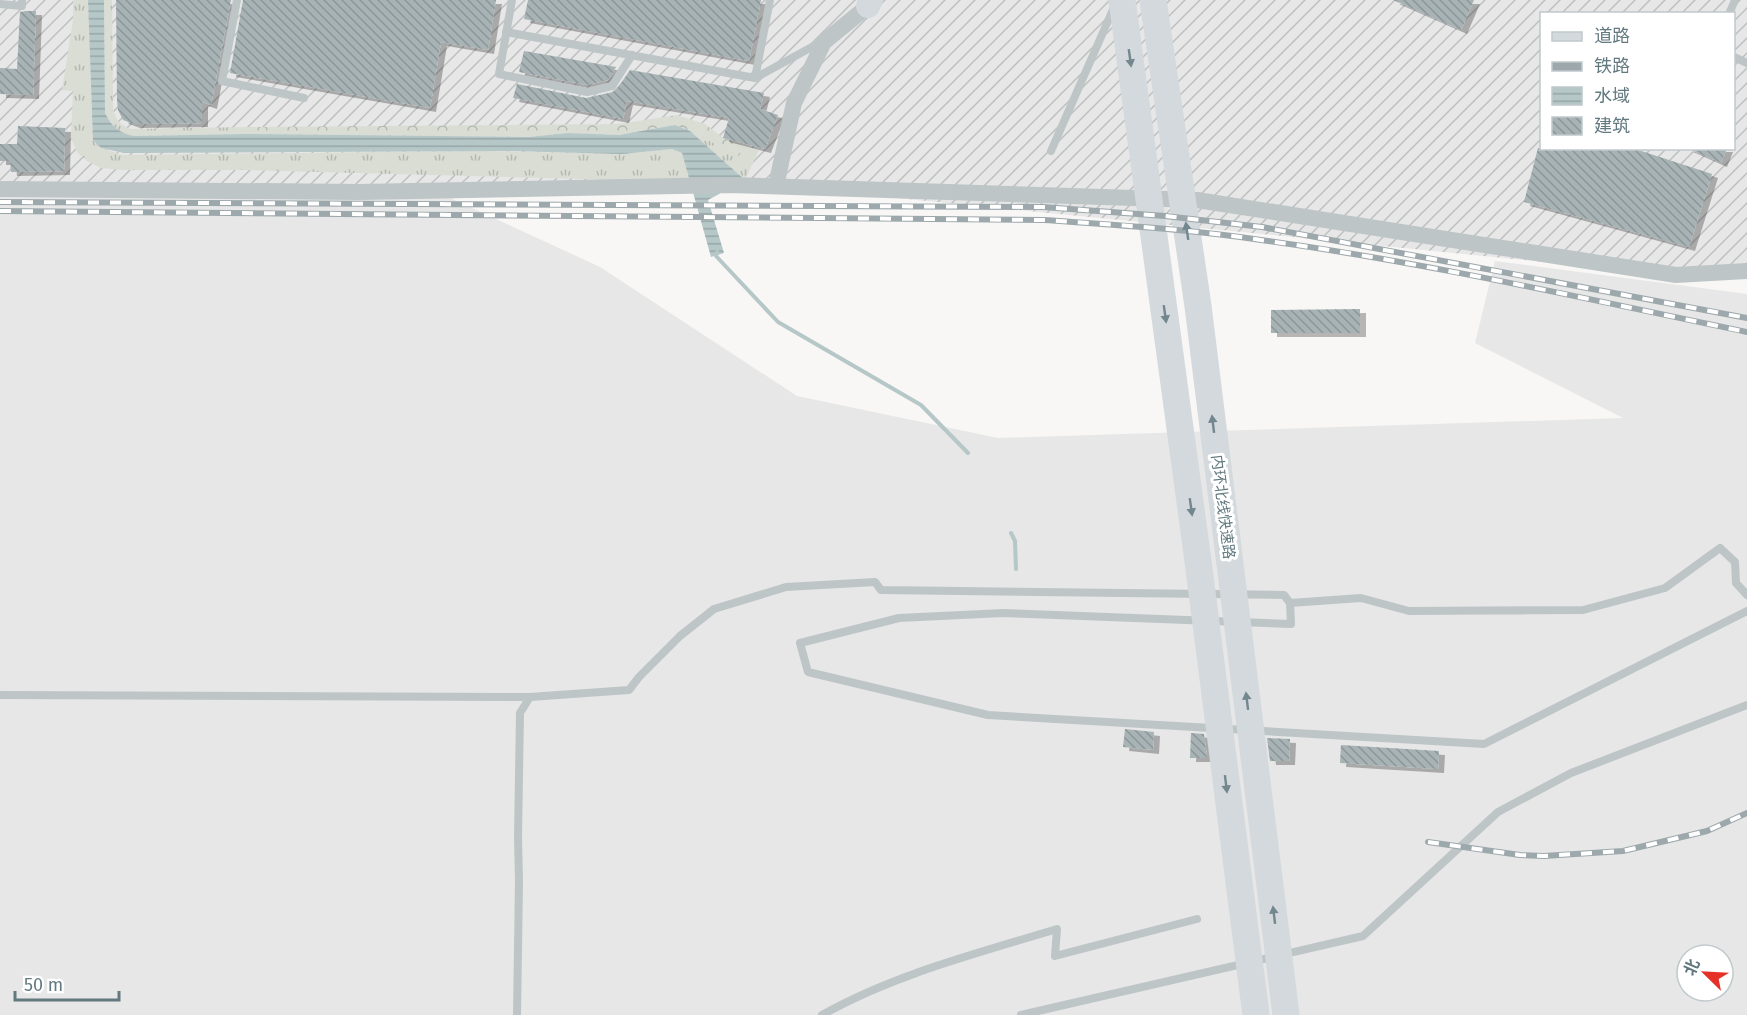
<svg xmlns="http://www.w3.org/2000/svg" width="1747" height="1015" viewBox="0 0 1747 1015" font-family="'Fira Sans','Noto Sans SC',sans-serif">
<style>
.built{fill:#e6e7e6;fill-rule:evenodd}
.industrial{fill:url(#industrial-furrows);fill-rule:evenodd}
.grass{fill:url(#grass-tufts)}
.forest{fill:url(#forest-crowns)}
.water{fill:url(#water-rules)}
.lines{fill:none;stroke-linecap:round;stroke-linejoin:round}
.stream{stroke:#b6c7c8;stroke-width:4}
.building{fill:url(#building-back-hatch);filter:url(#shadow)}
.service{stroke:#bec5c7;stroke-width:8}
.minor{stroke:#bec5c7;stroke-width:16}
.secondary{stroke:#d3d9dc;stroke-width:24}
.trunk{stroke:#d3d9dc;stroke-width:27}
.rail-casing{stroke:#9da8ac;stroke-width:6}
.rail{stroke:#fff;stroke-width:4;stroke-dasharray:11;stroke-linecap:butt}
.oneway{fill:#73878e}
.labels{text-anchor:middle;stroke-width:6;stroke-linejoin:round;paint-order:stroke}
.street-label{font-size:15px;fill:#627980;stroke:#fff}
</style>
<defs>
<pattern id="industrial-furrows" width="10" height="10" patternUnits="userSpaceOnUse" patternTransform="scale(1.5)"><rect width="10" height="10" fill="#e6e7e6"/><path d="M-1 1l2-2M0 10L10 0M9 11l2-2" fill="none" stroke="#bec0c0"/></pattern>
<pattern id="grass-tufts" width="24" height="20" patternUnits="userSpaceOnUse" patternTransform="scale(1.5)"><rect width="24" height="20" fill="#d9ddd4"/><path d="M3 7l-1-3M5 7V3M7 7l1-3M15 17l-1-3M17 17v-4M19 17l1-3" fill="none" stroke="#b3b8b1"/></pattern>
<pattern id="forest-crowns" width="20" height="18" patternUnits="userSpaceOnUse" patternTransform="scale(1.5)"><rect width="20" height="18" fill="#d9ddd4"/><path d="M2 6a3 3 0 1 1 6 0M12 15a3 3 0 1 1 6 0" fill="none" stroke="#b3b8b1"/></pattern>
<pattern id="water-rules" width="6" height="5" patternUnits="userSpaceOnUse" patternTransform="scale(1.5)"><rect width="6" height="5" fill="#b6c7c8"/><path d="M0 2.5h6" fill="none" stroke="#97a6a8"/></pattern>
<pattern id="building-back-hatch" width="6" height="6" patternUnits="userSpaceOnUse" patternTransform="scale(1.5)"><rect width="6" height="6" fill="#a8b3b6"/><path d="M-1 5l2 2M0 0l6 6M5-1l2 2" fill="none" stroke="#8c9699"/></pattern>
<filter id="shadow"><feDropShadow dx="6" dy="4" stdDeviation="0" flood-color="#0004"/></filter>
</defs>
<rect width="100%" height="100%" fill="#f8f7f5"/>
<path class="built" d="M 0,185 L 429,188 L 600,267 L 797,396 L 998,438 L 1623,418 L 1475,343 L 1495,261 L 1747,294 L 1747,1015 L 0,1015 ZM 1687,955 L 1723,955 L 1723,991 L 1687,991 Z"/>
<path class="industrial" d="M 0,0 L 1747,0 L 1747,271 L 1676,275 L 776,186 L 0,187 ZM 1542,14 L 1734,14 L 1734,148 L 1542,148 Z"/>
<g class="grass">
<path d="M 73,0 L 88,0 L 93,140 L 101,148 L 123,155 L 481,151 L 622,154 L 672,149 L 682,153 L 690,182 L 248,170 L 123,170 L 101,168 L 87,161 L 77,152 L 71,138 L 73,91 L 62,90 L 73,20 Z"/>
<path d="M 104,0 L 112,0 L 113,110 C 117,121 120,125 131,129 L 246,127 L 246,134 L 134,136 C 119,133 111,126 105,113 Z"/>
<path d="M 690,131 L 739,156 L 743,148 L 743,145 L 759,150 L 745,180 Z"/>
</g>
<path class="forest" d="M 677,115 L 705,124 L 723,138 L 742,143 L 743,148 L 739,156 L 690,131 L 675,125 L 619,135 L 568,133 L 529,137 L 246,134 L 246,127 L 619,124 Z"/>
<path class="water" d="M 88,0 L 104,0 L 105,113 C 111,126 119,133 134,136 L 246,134 L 529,137 L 568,133 L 619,135 L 675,125 L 690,131 L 745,180 L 708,200 L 724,253 L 711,257 L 682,153 L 672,149 L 622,154 L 510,151 L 124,153 L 101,148 L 93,140 Z"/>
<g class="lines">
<g class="stream">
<path d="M 717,252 L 716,256 L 778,322 L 921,405 L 968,453"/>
<path d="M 1011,533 L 1015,541 L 1016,569"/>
</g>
</g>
<g class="building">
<path d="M 116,0 L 231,0 L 211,105 L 202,102 L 202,123 L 134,124 L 123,120 L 118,110 L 117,100 Z"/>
<path d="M 243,0 L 496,0 L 488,50 L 441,42 L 430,108 L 230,73 Z"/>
<path d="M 528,0 L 761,0 L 749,61 L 524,19 Z"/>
<path d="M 1393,0 L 1474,0 L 1461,30 Z"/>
<path d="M 26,11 L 36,11 L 33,95 L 0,94 L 0,68 L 17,69 L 20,12 Z"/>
<path d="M 524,51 L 616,67 L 608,80 L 587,85 L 519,72 Z"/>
<path d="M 630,70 L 764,93 L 760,109 L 778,115 L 765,149 L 723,138 L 729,118 L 627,101 L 623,119 L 513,98 L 517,84 L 586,98 L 613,92 L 617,89 Z"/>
<path d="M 18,126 L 65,128 L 64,171 L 11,172 L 10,161 L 0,161 L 0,144 L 17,144 Z"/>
<path d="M 1538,148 L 1632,148 L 1712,174 L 1689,247 L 1524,202 Z"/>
<path d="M 1687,148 L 1727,148 L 1721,163 Z"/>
<path d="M 1360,309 L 1360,333 L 1271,333 L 1271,310 Z"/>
<path d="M 1125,729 L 1154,732 L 1153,750 L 1123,747 Z"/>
<path d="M 1191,733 L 1204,734 L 1207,758 L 1190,758 Z"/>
<path d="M 1267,738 L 1290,739 L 1289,761 L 1270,761 Z"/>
<path d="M 1341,745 L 1439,751 L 1438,769 L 1340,763 Z"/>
</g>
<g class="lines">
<g class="service">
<path d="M 237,0 L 222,81 L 304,98"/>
<path d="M 512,0 L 499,74 L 587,92 L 612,86 L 632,55"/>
<path d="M 0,4 L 22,6 L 22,0"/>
<path d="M 1729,14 L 1735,0"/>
<path d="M 506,32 L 755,78 L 770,0"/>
<path d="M 1734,57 L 1747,63"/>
<path d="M 755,78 L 821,42"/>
<path d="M 1051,151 L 1115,5"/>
<path d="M 1747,595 L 1736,583 L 1735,562 L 1720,548 L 1665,588 L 1583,610 L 1409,611 L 1361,598 L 1290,603 L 1291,624 L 1003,613 L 899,618 L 800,643 L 808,672 L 988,715 L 1484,744 L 1747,611"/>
<path d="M 0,695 L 530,697"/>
<path d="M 517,1015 L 519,881 L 518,837 L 520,713 L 530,697 L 629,690 L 639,677 L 680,636 L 714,609 L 786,587 L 875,582 L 881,590 L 1284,595 L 1290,603"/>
<path d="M 822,1015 C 895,974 978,953 1057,929 L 1055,956 L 1197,919"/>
<path d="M 1021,1015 L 1363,936 L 1498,812 L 1571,773 L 1747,705"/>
</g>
<g class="minor">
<path d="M 776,186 L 794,103 L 824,42 L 868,6"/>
<path d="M 0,189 L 359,192 L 730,185 L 1197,200 L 1676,275 L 1747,271"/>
</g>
<path class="secondary" d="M 868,6 L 871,0"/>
<g class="trunk">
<path d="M 1122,0 L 1198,561 L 1256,1015"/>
<path d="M 1153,0 L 1198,306 L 1286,1015"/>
</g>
<g class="rail-casing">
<g id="rail">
<path d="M 0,202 L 1043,207 L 1165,216 L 1262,227 L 1747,318"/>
<path d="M 0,211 L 1044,220 C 1116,225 1189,229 1261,240 C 1424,262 1586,299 1747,332"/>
<path d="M 1428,842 L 1520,855 L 1544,856 L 1623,851 L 1707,831 L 1747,813"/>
</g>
</g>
<use href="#rail" class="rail"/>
</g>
<defs><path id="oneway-solid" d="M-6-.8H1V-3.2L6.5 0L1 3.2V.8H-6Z" transform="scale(1.5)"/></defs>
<g class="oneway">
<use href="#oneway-solid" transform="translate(1130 58) rotate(82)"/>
<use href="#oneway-solid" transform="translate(1187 231) rotate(-98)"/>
<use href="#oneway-solid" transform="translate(1165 314) rotate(82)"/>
<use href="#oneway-solid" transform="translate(1213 424) rotate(-97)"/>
<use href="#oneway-solid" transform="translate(1191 507) rotate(82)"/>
<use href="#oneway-solid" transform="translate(1247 701) rotate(-97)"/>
<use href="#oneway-solid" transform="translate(1226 784) rotate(83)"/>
<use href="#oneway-solid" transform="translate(1274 915) rotate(-97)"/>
</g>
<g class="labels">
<g class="street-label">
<text transform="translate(1223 507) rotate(83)" y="5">内环北线快速路</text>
</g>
</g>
<rect x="1540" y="12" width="195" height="138" fill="#ffffff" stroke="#c0c9cc" stroke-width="1.5"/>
<rect x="1552" y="32" width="30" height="9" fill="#d3d9dc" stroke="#c0c9cc" stroke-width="1.5"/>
<text x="1594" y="42" font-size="18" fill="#627980">道路</text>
<rect x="1552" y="62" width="30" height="9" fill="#9da8ac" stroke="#c0c9cc" stroke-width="1.5"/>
<text x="1594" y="72" font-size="18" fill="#627980">铁路</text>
<rect x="1552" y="87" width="30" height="18" fill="url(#water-rules)" stroke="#c0c9cc" stroke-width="1.5"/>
<text x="1594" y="102" font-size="18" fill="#627980">水域</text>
<rect x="1552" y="117" width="30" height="18" fill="url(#building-back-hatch)" stroke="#c0c9cc" stroke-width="1.5"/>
<text x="1594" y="132" font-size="18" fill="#627980">建筑</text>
<g transform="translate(1705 973) rotate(294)"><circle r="28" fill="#ffffff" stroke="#c0c9cc" stroke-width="1.5"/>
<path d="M0-4.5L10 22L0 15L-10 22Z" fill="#e53128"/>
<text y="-9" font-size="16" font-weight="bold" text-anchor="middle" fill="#627980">北</text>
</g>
<path d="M15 991v9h104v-9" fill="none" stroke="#627980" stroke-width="3"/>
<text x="24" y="991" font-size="18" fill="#627980" stroke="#ffffff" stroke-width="4.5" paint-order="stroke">50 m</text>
</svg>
